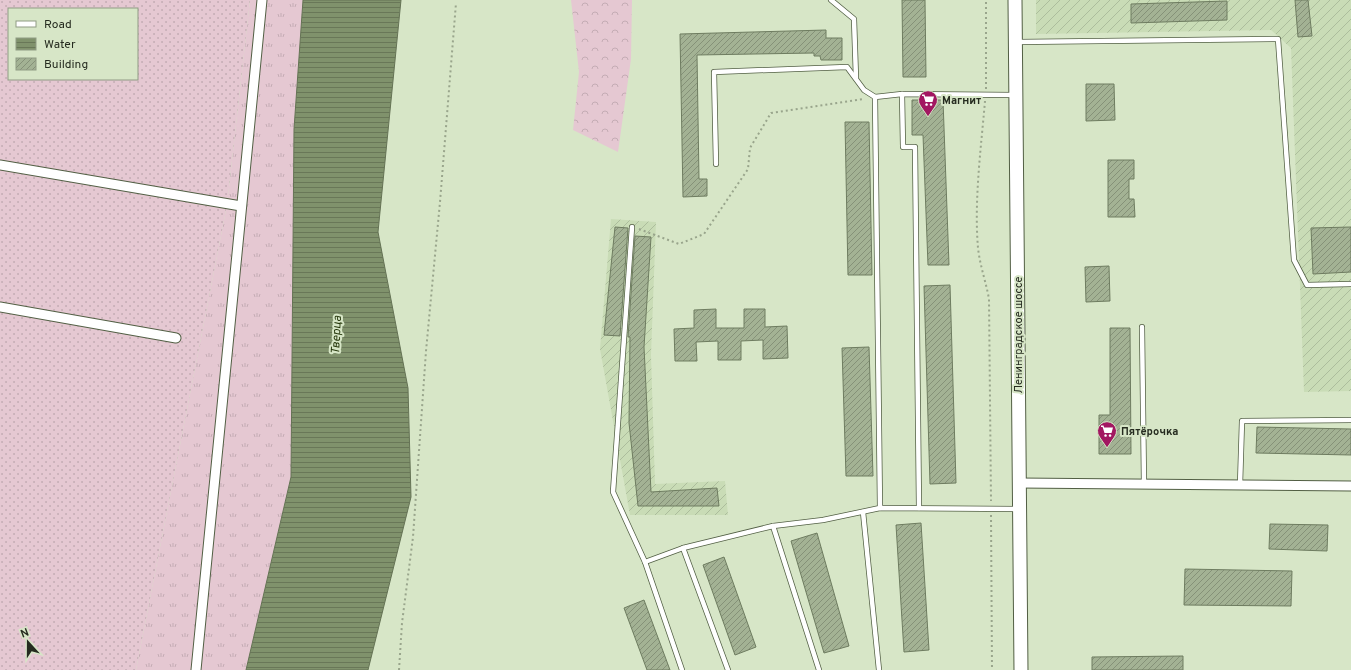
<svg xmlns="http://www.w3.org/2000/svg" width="1351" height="670" viewBox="0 0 1351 670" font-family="Overpass,sans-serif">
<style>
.industrial{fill:url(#industrial-furrows)}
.grass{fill:url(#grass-tufts)}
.forest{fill:url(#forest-crowns)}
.garden{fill:url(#garden-dots);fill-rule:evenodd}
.water{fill:url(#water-rules);stroke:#657355}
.building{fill:url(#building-hatch);stroke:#6e7c60}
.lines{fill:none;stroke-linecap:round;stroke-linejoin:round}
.service-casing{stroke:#525f44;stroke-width:6}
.minor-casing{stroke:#525f44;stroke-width:11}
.secondary-casing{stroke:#525f44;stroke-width:15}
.path{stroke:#99a58c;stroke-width:2;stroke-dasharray:2 3;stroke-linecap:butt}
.service{stroke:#fff;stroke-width:4.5}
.minor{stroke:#fff;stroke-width:9}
.secondary{stroke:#fff;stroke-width:13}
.labels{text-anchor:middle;stroke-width:4;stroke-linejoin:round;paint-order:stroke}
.poi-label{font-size:11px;font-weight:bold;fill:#252b1f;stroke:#d7e6c7;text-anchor:start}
.street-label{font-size:11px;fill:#252b1f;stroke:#d7e6c7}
.water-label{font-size:12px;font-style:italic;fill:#24360a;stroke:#d7e6c7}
</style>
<defs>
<pattern id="industrial-furrows" width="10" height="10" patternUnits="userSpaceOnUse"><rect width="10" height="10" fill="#c9dcb6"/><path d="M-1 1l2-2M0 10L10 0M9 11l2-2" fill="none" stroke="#acbd9c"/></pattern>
<pattern id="grass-tufts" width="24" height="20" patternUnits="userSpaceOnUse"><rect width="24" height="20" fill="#e5c8d2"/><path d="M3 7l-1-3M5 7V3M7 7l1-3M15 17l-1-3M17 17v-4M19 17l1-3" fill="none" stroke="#c4acb4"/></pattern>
<pattern id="forest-crowns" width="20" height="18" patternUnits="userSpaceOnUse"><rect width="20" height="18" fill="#e5c8d2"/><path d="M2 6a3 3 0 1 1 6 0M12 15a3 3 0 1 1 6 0" fill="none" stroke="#c4acb4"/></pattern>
<pattern id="garden-dots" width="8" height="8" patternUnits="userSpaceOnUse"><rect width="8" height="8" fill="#e5c8d2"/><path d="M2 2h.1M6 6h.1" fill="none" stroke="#c4acb4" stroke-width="1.8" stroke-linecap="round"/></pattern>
<pattern id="water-rules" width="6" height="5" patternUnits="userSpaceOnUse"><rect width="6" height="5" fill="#80926c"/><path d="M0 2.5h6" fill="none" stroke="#697758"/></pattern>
<pattern id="building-hatch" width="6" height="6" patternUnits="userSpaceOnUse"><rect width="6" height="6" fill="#a3b294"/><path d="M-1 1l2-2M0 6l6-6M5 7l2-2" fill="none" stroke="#859178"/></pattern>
</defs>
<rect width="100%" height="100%" fill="#d7e6c7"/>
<g class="industrial">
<path d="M 1036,0 L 1351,0 L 1351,391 L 1304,392 L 1291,48 L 1271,30 L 1036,34 Z"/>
<path d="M 611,219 L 656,222 L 651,355 L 655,484 L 725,481 L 728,515 L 630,515 L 600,349 Z"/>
</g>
<path class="grass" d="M 250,0 L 303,0 L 294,129 L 291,477 L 246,670 L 136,670 L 227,205 Z"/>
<path class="forest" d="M 571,0 L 632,0 L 631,59 L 618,152 L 573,130 L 579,72 Z"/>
<path class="garden" d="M 0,0 L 250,0 L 227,205 L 136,670 L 0,670 ZM 9,9 L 137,9 L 137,79 L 9,79 Z"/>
<path class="water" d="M 303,0 L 401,0 L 378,232 L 408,388 L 411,497 L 368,670 L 246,670 L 291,477 L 294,129 Z"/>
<g class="building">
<path d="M 902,0 L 925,0 L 926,77 L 903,77 Z"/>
<path d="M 1295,0 L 1308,0 L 1312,36 L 1298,37 Z"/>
<path d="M 1227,1 L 1227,20 L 1131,23 L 1131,4 Z"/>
<path d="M 826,30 L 826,38 L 842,38 L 842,60 L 821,60 L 820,56 L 814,56 L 814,53 L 697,55 L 699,179 L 707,179 L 707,196 L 683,197 L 680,34 Z"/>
<path d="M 1086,84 L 1114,84 L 1115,120 L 1086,121 Z"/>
<path d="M 912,100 L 943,100 L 949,265 L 928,265 L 923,135 L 912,135 Z"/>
<path d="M 845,122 L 869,122 L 872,275 L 848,275 Z"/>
<path d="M 1108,160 L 1134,160 L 1134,179 L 1129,179 L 1129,199 L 1134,199 L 1135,217 L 1108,217 Z"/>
<path d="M 615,227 L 628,228 L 620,336 L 604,335 Z"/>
<path d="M 1351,227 L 1351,272 L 1313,274 L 1311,228 Z"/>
<path d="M 635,236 L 651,237 L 644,347 L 651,492 L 717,488 L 719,506 L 638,506 L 629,423 L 630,337 L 628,337 Z"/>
<path d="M 1109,266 L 1110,301 L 1086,302 L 1085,267 Z"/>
<path d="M 950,285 L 956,483 L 930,484 L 924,286 Z"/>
<path d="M 716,309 L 716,328 L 744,328 L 744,309 L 765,309 L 765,327 L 787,326 L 788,358 L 763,359 L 763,340 L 741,341 L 741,360 L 718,360 L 718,341 L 696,342 L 697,361 L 675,361 L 674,329 L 694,328 L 694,310 Z"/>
<path d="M 1110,328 L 1130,328 L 1131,454 L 1099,454 L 1099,415 L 1110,415 Z"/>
<path d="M 869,347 L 873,476 L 846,476 L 842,348 Z"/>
<path d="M 1257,427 L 1351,429 L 1351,455 L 1256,453 Z"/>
<path d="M 921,523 L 929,650 L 904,652 L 896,525 Z"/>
<path d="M 1270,524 L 1328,525 L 1327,551 L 1269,549 Z"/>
<path d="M 817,533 L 849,646 L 824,653 L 791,541 Z"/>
<path d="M 724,557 L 756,647 L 735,655 L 703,565 Z"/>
<path d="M 1185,569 L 1292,571 L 1291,606 L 1184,605 Z"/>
<path d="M 644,600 L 670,670 L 647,670 L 624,608 Z"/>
<path d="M 1183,656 L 1183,670 L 1092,670 L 1092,657 Z"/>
</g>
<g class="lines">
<g class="service-casing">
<g id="service">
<path d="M 831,0 L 854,19 L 856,78"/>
<path d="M 1017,42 L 1278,39 L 1294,260 L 1307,285 L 1351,284"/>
<path d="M 875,97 L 880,508"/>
<path d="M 716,164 L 714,72 L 847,67 L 864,90 L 875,97 L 902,94"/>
<path d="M 632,227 L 613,492 L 645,562 L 682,670"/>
<path d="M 1142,327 L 1144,484"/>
<path d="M 1240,485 L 1242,421 L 1351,420"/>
<path d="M 919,508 L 915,147 L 903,147 L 902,94 L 1015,95"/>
<path d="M 863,512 L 879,670"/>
<path d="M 773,526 L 819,670"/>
<path d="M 683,548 L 728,670"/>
<path d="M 645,562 L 683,548 L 773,526 L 823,520 L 880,508 L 1019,509"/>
</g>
</g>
<g class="minor-casing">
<g id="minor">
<path d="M 0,165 L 241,206"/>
<path d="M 0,307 L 176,338"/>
<path d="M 1019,483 L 1351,486"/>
<path d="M 196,670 L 262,0"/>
</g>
</g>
<g class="secondary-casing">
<path id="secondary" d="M 1015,0 L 1021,670"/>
</g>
<g class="path">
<path d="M 986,89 L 986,0"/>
<path d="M 985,101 C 981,148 974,201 978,248 C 980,266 986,282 989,299 L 991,501"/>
<path d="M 639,229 L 679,244 L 704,234 L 748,169 L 750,148 L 771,113 L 863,99"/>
<path d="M 991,515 L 992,670"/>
<path d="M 399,670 L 402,623 L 413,537 L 426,351 L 440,202 L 456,3"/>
</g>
<use href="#service" class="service"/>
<use href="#minor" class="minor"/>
<use href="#secondary" class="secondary"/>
</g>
<defs>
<g id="supermarket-pin" transform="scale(1)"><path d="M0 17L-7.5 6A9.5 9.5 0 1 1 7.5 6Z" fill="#a21761" stroke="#d7e6c7"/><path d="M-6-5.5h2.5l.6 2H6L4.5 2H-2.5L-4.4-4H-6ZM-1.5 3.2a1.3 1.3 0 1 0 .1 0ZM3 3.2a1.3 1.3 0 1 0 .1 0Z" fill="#fff"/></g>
</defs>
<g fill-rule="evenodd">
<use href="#supermarket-pin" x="928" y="100"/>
<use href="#supermarket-pin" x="1107" y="431"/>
</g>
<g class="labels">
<g class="poi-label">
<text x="942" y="104">Магнит</text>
<text x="1121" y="435">Пятёрочка</text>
</g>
<g class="street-label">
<text transform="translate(1018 335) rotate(-90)" y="4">Ленинградское шоссе</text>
</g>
<g class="water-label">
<text transform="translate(336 335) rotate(-87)" y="4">Тверца</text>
</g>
</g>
<rect x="8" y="8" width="130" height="72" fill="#d7e6c7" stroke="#909b84"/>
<rect x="16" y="21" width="20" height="6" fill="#ffffff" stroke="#909b84"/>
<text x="44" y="28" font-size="12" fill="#252b1f">Road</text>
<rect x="16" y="38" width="20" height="12" fill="url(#water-rules)" stroke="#909b84"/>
<text x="44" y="48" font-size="12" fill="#252b1f">Water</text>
<rect x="16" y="58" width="20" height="12" fill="url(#building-hatch)" stroke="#909b84"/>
<text x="44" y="68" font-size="12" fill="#252b1f">Building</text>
<g transform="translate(28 642) rotate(339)" stroke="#d7e6c7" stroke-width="3" paint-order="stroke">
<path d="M0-3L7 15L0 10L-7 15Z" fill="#252b1f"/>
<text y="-6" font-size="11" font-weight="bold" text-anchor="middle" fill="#252b1f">N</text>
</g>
</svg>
